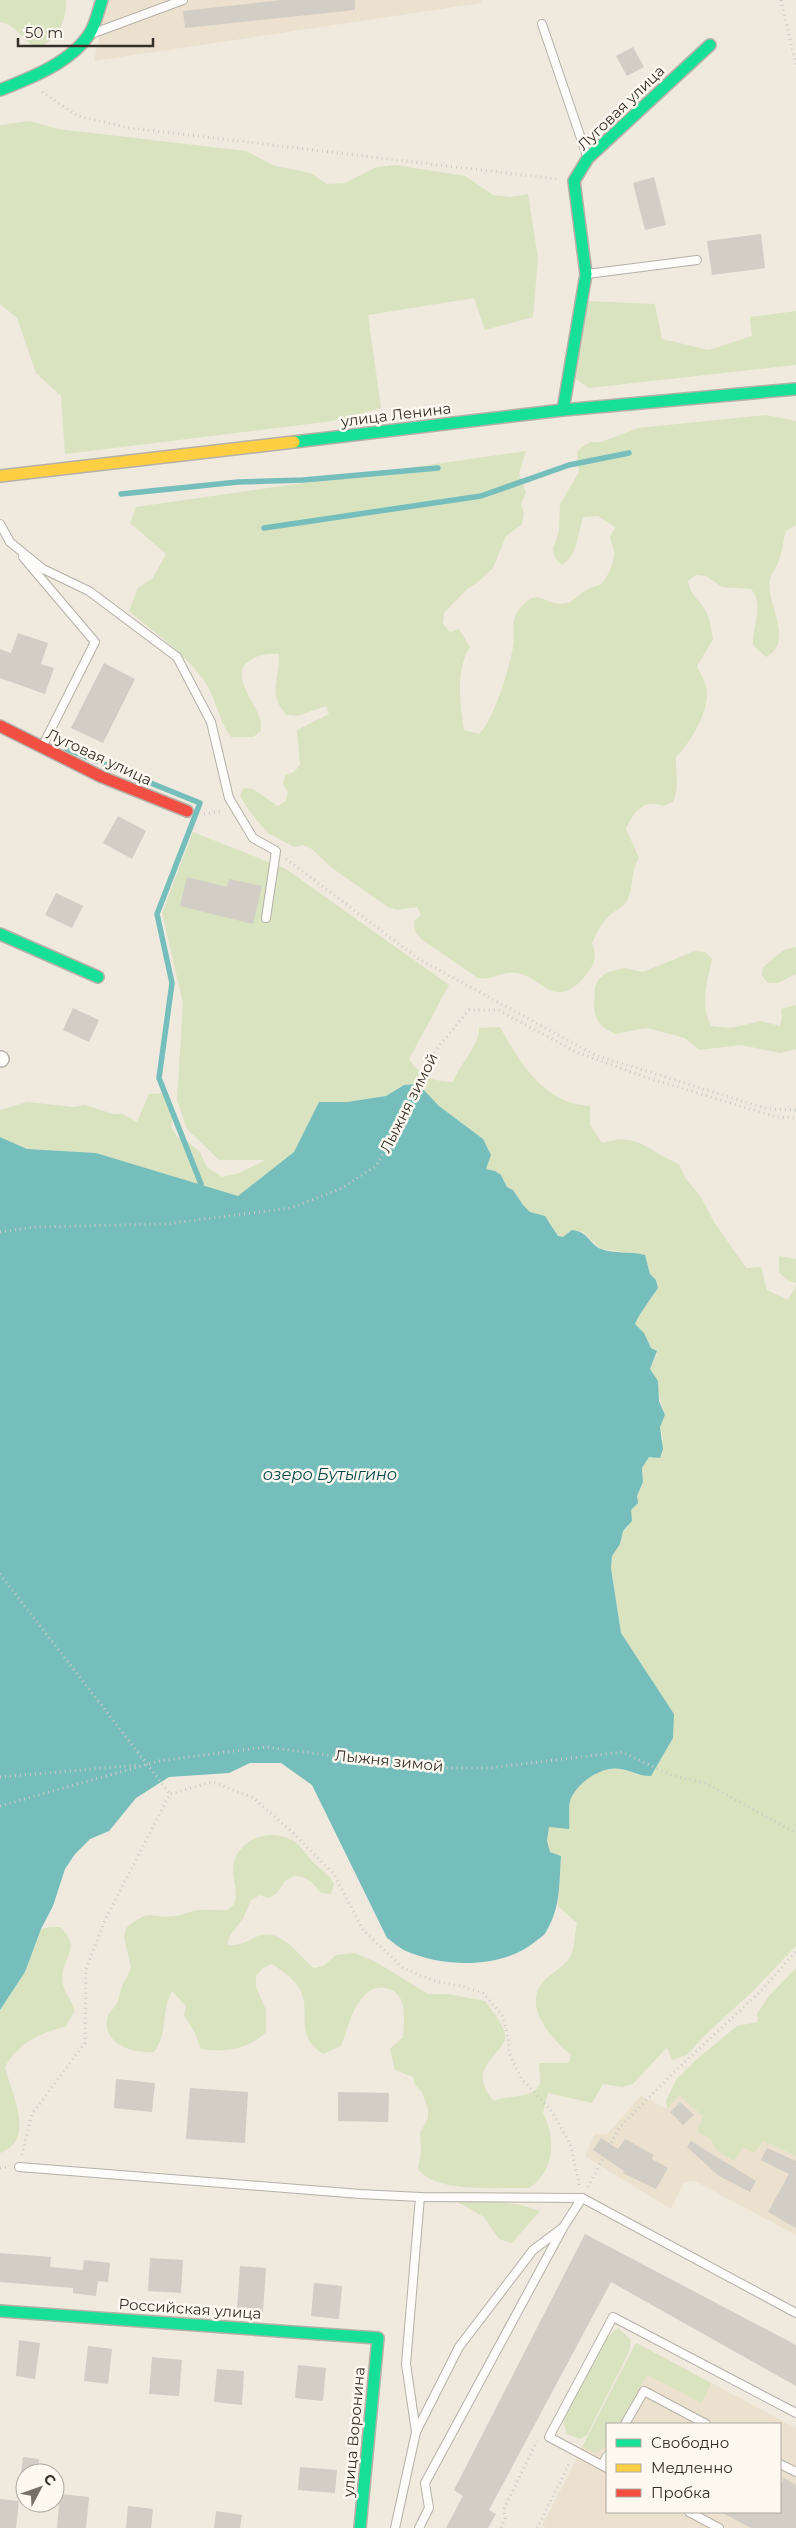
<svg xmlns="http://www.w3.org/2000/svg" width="796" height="2528" viewBox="0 0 796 2528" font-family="Montserrat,sans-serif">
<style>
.built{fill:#ece0ce;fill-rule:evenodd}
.green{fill:#d9e3c0}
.water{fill:#75bebc}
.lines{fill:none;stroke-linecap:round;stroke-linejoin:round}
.stream{stroke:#75bebc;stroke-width:5.5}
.building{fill:#d2cdc5}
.lane-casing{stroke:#b5b0a8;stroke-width:10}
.street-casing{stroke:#b5b0a8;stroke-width:18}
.fast-casing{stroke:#b5b0a8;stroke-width:14}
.slow-casing{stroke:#b5b0a8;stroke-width:14}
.jam-casing{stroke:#b5b0a8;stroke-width:14}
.path{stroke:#cdcbc8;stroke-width:3;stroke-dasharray:1 4;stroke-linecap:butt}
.lane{stroke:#fdfcfa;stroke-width:8}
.street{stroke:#fdfcfa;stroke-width:15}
.fast{stroke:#16e098;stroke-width:11}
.slow{stroke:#ffcf43;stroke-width:11}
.jam{stroke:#f24e42;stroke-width:11}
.labels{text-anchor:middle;stroke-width:5;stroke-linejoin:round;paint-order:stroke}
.street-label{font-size:15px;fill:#343029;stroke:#fdf8f0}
.water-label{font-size:16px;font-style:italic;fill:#024648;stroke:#fdf8f0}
</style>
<rect width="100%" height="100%" fill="#efe9de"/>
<g class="built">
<path d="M 108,0 L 481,0 L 481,3 L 94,61 Z"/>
<path d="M 679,2094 L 703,2116 L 697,2131 L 710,2139 L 717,2151 L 734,2160 L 744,2146 L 763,2141 L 796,2156 L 796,2235 L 695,2181 L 684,2182 L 671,2209 L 585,2156 L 595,2134 L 607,2134 L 641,2096 L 667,2109 Z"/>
<path d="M 636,2343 L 796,2428 L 796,2528 L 546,2528 L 542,2526 ZM 607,2424 L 780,2424 L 780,2512 L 607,2512 Z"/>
</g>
<g class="green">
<path d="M 0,0 L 66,0 C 67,21 57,40 37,48 C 23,41 16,24 0,22 Z"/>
<path d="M 30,121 L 58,129 L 246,151 L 275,166 L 311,173 L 327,184 L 345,183 L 377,167 L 395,165 L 465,176 L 493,195 L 510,197 L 528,194 L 538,258 L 533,317 L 485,330 L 474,298 L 368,315 L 381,408 L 333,421 L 65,454 L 61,396 L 36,373 L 17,318 L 0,304 L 0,125 Z"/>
<path d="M 586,301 L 655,304 L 662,339 L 709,350 L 752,336 L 750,317 L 796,311 L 796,365 L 589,388 L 576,379 Z"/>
<path d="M 766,415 L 796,421 L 796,525 L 786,531 C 783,540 783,548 780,557 C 778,565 772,572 770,579 C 765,604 796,641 766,657 L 753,645 C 752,625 765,606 751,589 L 722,587 L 706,576 L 696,575 L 688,581 C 690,594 697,598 704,608 C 710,617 711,628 713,639 L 697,666 C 700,673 705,680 706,687 C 712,707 690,744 676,757 C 675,774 680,786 673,802 L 663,806 C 644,798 633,812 626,829 L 639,858 C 630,871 634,885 628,899 C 624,907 618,909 611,914 C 602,922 597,932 592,943 C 597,957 595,964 586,975 C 552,1017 540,968 508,973 C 496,974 493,980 478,978 L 421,939 L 415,931 L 414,921 L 421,915 L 417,907 L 397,910 L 388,907 L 332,868 L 312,849 L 303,845 L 294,847 L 268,833 L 250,812 L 240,796 L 243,788 L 253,789 L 278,806 L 286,801 L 288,792 L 283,784 L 285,775 L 294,772 L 300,765 L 297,730 L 329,714 L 326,706 L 297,716 L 287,715 C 267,696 280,678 279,654 C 269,653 261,654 252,659 C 227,673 255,701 260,719 C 261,722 261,727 261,731 L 253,737 L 231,737 C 219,721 216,699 205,682 C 188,656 152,630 129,611 L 138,588 L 153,578 L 166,554 L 130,523 L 136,507 L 526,451 L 519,473 L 526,493 L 521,503 L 524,514 L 522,524 L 506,536 L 493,568 L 477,583 L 467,589 L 444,613 L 443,624 L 450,632 L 459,629 L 470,647 C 455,671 460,703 464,730 L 479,734 C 492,724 511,665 513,646 C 516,631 509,621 521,607 C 538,587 545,605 562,604 C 572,604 577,595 585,591 C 589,588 594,587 599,585 C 607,581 613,564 614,555 C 615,550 611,543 610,537 L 615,527 L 598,516 L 583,517 L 575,549 L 570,558 L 562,565 L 555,558 L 553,549 L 559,531 L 560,504 L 579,472 L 577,452 L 583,446 L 591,442 L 601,442 L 638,428 Z"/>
<path d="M 193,832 L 286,869 L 449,985 L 409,1059 C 420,1076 434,1082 453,1082 C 460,1063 479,1047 479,1028 L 500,1027 C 520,1063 544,1104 590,1106 L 590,1125 L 602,1143 C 638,1131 649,1152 679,1164 L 686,1179 L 701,1197 L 714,1222 L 746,1268 L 761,1267 L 767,1290 L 788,1300 L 796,1286 L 796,1946 L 752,1992 L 705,2035 L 687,2055 L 672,2060 L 667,2047 L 633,2084 L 622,2087 L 603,2084 L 592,2103 L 548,2093 L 543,2113 C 556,2138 555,2171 529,2188 C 500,2187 436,2194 418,2169 L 421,2151 L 420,2133 L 428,2118 L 428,2109 L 422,2092 L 415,2085 L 413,2077 L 395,2070 L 390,2049 L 403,2037 C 404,2029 405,2009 402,2002 C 395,1985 375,1983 364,1996 C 351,2009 348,2029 341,2046 L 323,2054 C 292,2034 313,2011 299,1988 C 294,1979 280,1969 272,1964 L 263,1968 L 256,1976 L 256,1987 L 266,2010 L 266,2032 C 249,2049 224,2053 201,2049 L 195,2033 L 184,2015 L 186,2006 L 172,1991 C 160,2014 169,2031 154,2052 C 135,2054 103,2045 107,2019 C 108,2013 114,2008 117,2003 C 120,1997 120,1990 123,1984 C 126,1978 129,1974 131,1967 L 124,1937 L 126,1928 C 151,1907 150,1919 175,1916 C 184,1915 191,1910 201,1910 C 209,1909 220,1912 228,1909 C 247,1900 224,1872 238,1853 C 250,1835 272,1830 292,1840 C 301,1845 306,1855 313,1862 C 321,1870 329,1874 334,1884 L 331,1894 L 321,1893 C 312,1880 296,1867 283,1884 C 278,1891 277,1894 269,1898 L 260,1895 L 251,1900 L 243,1919 L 230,1935 L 227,1945 C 239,1946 246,1942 256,1937 C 281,1926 297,1955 314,1968 L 323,1966 L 336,1955 L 355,1953 L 376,1962 L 428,1994 L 448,1994 L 485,2001 C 492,2011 503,2023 505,2035 C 507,2054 463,2066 494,2101 C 506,2094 533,2101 540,2083 C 541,2078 539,2069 539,2063 L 569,2063 L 571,2055 C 552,2039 523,2008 542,1983 C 549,1974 561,1969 568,1960 C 576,1950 574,1934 577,1923 L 558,1906 L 561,1856 L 550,1852 L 547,1841 L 549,1827 L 569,1828 C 569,1820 568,1809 570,1801 C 576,1783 602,1765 621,1769 C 633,1772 637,1776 651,1776 L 673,1738 L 674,1714 L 621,1633 L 611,1568 L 612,1555 L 620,1544 L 622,1531 L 628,1527 L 631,1510 L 638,1503 L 637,1497 L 643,1482 L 642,1468 L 649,1457 L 654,1456 L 663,1439 L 660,1427 L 665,1415 L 650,1369 L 657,1354 C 647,1346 644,1333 635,1324 C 640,1311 651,1300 658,1288 L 656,1280 L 650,1274 L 645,1255 L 601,1249 L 582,1231 L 563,1237 L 558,1236 L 549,1221 L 530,1212 L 522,1205 L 513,1190 L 507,1187 L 501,1175 L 495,1171 L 486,1169 L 483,1139 L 439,1106 L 417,1084 L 404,1085 L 386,1096 L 347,1102 L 319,1102 L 294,1153 L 238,1197 L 96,1153 L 27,1149 L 0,1137 L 0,1110 L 27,1102 L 74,1107 L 85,1105 L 113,1114 L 122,1114 L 137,1122 L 149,1094 L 167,1093 L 173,1117 L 171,1127 L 177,1137 L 186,1140 L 200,1152 L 207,1167 L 222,1177 L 239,1173 L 266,1160 L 219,1160 L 187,1129 L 177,1100 L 183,1003 L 162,913 Z"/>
<path d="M 796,947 L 796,974 L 778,983 L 768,983 L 762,976 L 763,967 L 784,950 Z"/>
<path d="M 695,951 L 705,952 L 712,959 C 707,982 700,1004 711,1026 L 731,1028 L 761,1021 L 780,1026 L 782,1017 L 781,1009 L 796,1005 L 796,1049 L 780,1053 L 741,1045 L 699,1050 L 685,1038 L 655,1030 L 646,1028 L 615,1034 L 606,1029 L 599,1023 L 595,1014 L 594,1005 L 595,987 L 599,979 L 606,973 L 624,968 L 643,972 Z"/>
<path d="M 779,1256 L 796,1259 L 796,1283 L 789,1281 L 779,1273 Z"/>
<path d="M 50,1927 L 60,1927 C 82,1948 63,1956 62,1978 C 62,1991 72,2000 75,2011 L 65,2027 C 41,2032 17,2044 5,2067 C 11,2093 37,2140 0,2153 L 0,2010 L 25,1972 L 41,1929 Z"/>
<path d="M 796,1968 L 796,2156 L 763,2141 L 754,2153 L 743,2147 L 734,2161 L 717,2151 L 710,2139 L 697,2131 L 703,2116 L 679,2095 L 667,2109 L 666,2101 L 676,2080 L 697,2059 L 737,2026 L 758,2022 L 757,2014 L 769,1996 Z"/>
<path d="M 483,2200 L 521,2205 L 540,2211 L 512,2243 L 499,2239 L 484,2217 L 456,2201 Z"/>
<path d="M 618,2328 L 631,2340 L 629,2352 L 587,2435 L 580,2439 L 567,2434 L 563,2421 L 606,2339 Z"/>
<path d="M 636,2343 L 711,2383 L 702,2403 L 647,2375 L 619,2424 L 607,2424 L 607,2445 L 596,2453 L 582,2447 Z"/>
</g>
<path class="water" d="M 418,1084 L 439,1106 L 483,1139 L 491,1155 L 486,1169 L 495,1171 L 501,1175 L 507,1187 L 513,1190 L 523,1205 L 530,1212 L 545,1216 L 558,1236 L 563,1237 L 572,1230 C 589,1232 589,1244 601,1249 C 613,1254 631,1251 645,1255 L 650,1274 L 656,1280 L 658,1288 C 651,1299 640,1312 635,1324 L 644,1333 L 651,1348 L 657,1351 L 650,1369 L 658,1381 L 659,1401 L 665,1415 L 660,1427 L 663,1449 L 660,1458 L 649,1457 L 642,1468 L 643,1482 L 637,1496 L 638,1503 L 631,1510 L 632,1521 L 623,1531 L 620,1544 L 612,1556 L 611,1568 L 621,1633 L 674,1714 L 673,1738 L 651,1776 C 637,1776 633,1771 621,1769 C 602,1765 576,1783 570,1801 C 568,1809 570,1820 569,1829 L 549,1827 L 547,1841 L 550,1852 L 561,1856 C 559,1883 561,1906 547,1930 C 545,1935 540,1938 536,1941 C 503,1969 445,1968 406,1951 C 399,1948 393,1942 387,1938 L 312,1785 L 281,1763 L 250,1763 L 229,1773 L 169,1777 L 136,1798 L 109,1831 L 90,1839 L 75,1854 L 65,1869 L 53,1906 L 41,1929 L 25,1972 L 0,2010 L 0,1137 L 27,1149 L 96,1153 L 238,1196 L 294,1152 L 319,1102 L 347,1102 L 386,1096 L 404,1085 Z"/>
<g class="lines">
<g class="stream">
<path d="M 121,494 L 238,482 L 303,480 L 438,468"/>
<path d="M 264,528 L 481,496 L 569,465 L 629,453"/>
<path d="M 67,749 L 200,803 L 157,914 L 172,983 L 159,1078 L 201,1184"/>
</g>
</g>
<g class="building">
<path d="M 282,0 L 355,0 L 355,10 L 185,28 L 183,11 Z"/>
<path d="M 633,47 L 644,67 L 627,76 L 616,56 Z"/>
<path d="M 654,177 L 666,225 L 645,230 L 633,183 Z"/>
<path d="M 761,234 L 765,268 L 712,275 L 707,241 Z"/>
<path d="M 18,633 L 48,643 L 41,664 L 54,668 L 45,694 L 0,678 L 0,649 L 11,653 Z"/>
<path d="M 104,663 L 135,679 L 103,743 L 71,728 Z"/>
<path d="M 118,816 L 146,831 L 132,859 L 103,843 Z"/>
<path d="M 187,877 L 227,887 L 229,879 L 262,886 L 253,924 L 180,906 Z"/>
<path d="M 56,893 L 83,906 L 72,928 L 45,915 Z"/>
<path d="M 73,1008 L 99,1020 L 89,1042 L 63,1030 Z"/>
<path d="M 116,2079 L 155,2083 L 152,2112 L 114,2108 Z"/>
<path d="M 190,2088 L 248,2092 L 245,2143 L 186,2139 Z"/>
<path d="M 338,2092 L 389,2093 L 388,2122 L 338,2121 Z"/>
<path d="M 680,2102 L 694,2115 L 683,2125 L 670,2112 Z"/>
<path d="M 601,2138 L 618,2149 L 625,2139 L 654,2155 L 652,2159 L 668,2168 L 656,2189 L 623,2173 L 624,2171 L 593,2150 Z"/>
<path d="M 691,2141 L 756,2181 L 750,2192 L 719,2176 L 687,2147 Z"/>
<path d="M 767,2148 L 796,2161 L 796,2228 L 768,2212 L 789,2174 L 761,2160 Z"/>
<path d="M 585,2234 L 796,2345 L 796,2386 L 611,2282 L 489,2510 L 496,2514 L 488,2528 L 446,2528 L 463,2496 L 454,2490 Z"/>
<path d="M 0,2253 L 51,2257 L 50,2267 L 83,2270 L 84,2260 L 110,2263 L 108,2282 L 98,2281 L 96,2296 L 73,2293 L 73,2288 L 0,2282 Z"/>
<path d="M 150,2258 L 183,2260 L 181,2293 L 148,2291 Z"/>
<path d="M 240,2266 L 266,2268 L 263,2312 L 237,2310 Z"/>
<path d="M 314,2283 L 342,2286 L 339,2319 L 311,2316 Z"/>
<path d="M 19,2340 L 40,2343 L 35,2379 L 16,2376 Z"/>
<path d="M 88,2346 L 112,2349 L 108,2384 L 84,2381 Z"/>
<path d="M 152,2357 L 182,2360 L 179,2396 L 149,2394 Z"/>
<path d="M 298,2365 L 326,2368 L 323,2401 L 295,2398 Z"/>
<path d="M 217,2369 L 244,2371 L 242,2405 L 214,2402 Z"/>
<path d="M 23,2457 L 39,2459 L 38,2473 L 21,2473 Z"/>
<path d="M 300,2467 L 337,2470 L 335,2493 L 298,2490 Z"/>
<path d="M 784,2478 L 796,2485 L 796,2528 L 751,2528 L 721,2512 L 780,2512 L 780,2487 Z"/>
<path d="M 60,2494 L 89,2497 L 86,2528 L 57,2528 Z"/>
<path d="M 0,2499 L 19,2501 L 16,2528 L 0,2528 Z"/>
<path d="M 128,2506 L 153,2509 L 151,2528 L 126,2528 Z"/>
<path d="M 216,2511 L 242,2515 L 240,2528 L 214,2528 Z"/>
</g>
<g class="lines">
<g class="lane-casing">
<g id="lane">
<path d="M 542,24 L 587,156"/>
<path d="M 94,33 L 183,0"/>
<path d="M 587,274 L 697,260"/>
<path d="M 0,524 L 10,542 L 43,569 L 89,591 L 177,657 L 211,722 L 229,798 L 253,838 L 276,851 L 266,918"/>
<path d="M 23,557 L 95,642 L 42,747"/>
<path d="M 19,2167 L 360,2194 L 420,2197 L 582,2198 L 796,2313"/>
<path d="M 625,2424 L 644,2391 L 706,2424"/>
<path d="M 416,2432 L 406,2364 L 420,2197"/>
<path d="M 780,2464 L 796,2472"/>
<path d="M 602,2465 L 607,2456"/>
<path d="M 607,2468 L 549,2437 L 613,2317 L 796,2413"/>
<path d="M 689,2512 L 719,2528"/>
<path d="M 395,2528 L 416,2432 L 459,2347 L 533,2250 L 561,2229"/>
<path d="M 419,2528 L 429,2508 L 425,2483 L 564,2226 L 582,2198"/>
</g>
</g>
<g class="street-casing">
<path id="street" d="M 0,1059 L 1,1059"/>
</g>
<g class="fast-casing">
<g id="fast">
<path d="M 0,90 C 31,78 72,62 90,33 C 96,23 98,11 102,0"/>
<path d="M 563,410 L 586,274 L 574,181 L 588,158 L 710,45"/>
<path d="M 294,442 L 563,410 L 796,389"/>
<path d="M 0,934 L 98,977"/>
<path d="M 0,2311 L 378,2338 L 360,2528"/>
</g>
</g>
<g class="slow-casing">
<path id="slow" d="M 0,476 L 294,442"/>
</g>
<g class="jam-casing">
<path id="jam" d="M 0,726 L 102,777 L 187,811"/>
</g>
<g class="path">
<path d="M 781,0 L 796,65"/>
<path d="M 42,92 L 78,116 L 130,128 L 556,179"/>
<path d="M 204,814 L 223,811"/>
<path d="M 286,859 L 419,959 L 595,1055 L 768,1109 L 796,1110"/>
<path d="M 0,1232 L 34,1227 L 165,1224 L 291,1208 L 342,1188 L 377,1165 L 435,1051 L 469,1010 L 498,1010 L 576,1052 L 645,1077 L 776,1117 L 796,1118"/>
<path d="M 0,1574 L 170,1794"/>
<path d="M 0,1777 L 139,1765"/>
<path d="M 0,1806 L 159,1761 L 265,1747 L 429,1768 L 488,1768 L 622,1752 L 671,1775 L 705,1783 L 796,1833"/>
<path d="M 22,2155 L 32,2114 L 85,2043 L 86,1969 L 105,1920 L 170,1794 L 212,1782 L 252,1797 L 290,1830 L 334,1874 L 363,1930 L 403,1968 L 435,1981 L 461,1986 L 483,1993 L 502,2015 L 508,2037 L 509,2053 L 521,2078 L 550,2109 L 570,2143 L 580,2188"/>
<path d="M 0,2168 L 8,2167"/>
<path d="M 588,2187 L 619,2128 L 673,2073 L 763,1989 L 796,1951"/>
<path d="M 501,2528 L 505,2518 L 504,2509 L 537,2441"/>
<path d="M 537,2528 L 570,2462"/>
</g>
<use href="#lane" class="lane"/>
<use href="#street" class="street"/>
<use href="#fast" class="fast"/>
<use href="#slow" class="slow"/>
<use href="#jam" class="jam"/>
</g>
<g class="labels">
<g class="street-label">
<text transform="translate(621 108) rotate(-44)" y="5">Луговая улица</text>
<text transform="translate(396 415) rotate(-7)" y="5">улица Ленина</text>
<text transform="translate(99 757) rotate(25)" y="5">Луговая улица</text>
<text transform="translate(409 1103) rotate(-63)" y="5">Лыжня зимой</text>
<text transform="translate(389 1761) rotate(6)" y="5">Лыжня зимой</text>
<text transform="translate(190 2309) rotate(4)" y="5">Российская улица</text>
<text transform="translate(354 2432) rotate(-85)" y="5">улица Воронина</text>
</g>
<g class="water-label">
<text x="330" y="1480">озеро Бутыгино</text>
</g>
</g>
<rect x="606" y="2423" width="175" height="90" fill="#fdf8f0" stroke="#ada8a0"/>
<rect x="616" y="2439" width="25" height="8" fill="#16e098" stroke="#ada8a0"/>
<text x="651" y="2448" font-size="15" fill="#343029">Свободно</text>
<rect x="616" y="2464" width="25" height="8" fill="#ffcf43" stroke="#ada8a0"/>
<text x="651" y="2473" font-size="15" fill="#343029">Медленно</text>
<rect x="616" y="2489" width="25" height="8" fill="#f24e42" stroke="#ada8a0"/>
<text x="651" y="2498" font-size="15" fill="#343029">Пробка</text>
<g transform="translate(40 2488) rotate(49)"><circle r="24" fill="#fdf8f0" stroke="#ada8a0"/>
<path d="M0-4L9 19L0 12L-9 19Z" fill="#757168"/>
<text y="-8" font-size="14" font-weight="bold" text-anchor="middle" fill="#343029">С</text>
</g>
<path d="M18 38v8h135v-8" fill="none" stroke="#343029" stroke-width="2.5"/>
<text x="25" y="38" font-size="15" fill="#343029" stroke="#fdf8f0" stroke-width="4" paint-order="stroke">50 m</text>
</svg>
